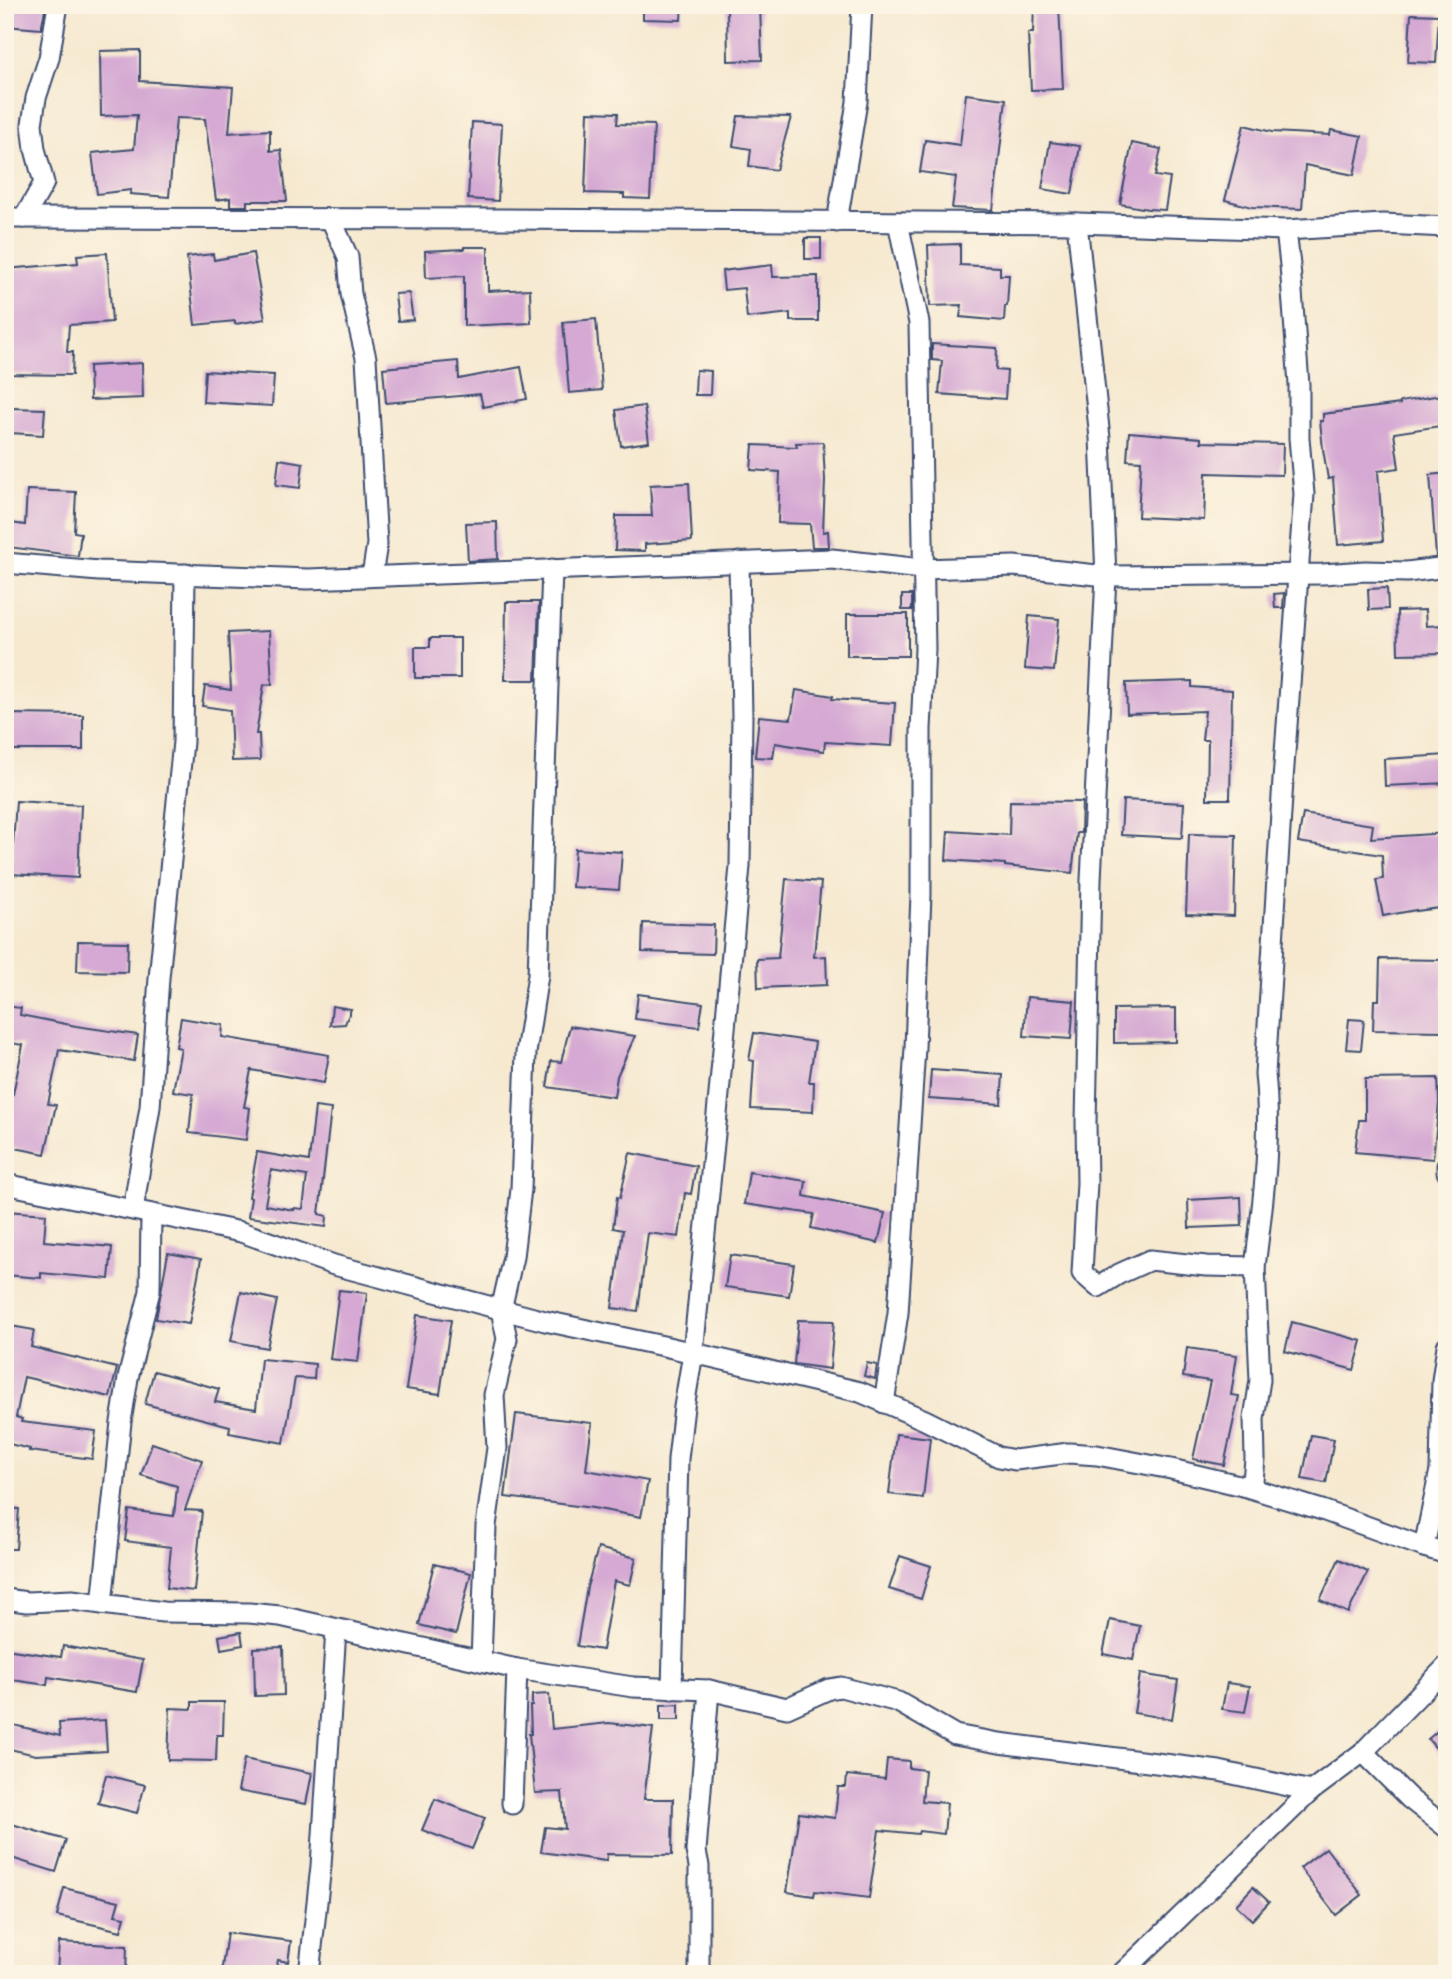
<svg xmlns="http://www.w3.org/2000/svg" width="1452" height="1979" viewBox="0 0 1452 1979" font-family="'Shantell Sans',sans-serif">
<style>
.building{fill:#d5a9d3;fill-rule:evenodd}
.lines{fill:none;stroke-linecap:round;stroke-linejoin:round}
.minor-casing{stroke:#3c4b6f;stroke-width:23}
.minor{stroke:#fff;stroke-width:19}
</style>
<rect width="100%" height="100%" fill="#fcf5e5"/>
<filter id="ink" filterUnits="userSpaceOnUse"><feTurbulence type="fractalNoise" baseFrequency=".0143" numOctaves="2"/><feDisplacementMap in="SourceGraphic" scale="14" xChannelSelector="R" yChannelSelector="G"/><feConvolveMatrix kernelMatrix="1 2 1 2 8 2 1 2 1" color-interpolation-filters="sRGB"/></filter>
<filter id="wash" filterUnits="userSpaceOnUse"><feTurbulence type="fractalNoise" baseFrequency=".00686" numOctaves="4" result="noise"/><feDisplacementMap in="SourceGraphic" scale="28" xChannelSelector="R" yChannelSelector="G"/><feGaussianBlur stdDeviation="1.57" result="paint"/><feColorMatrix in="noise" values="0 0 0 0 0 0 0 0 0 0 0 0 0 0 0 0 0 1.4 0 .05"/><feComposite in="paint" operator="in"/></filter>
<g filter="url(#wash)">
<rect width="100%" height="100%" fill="#f6e9d0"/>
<g id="blocks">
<g class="building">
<path d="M 5,5 L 46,5 L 41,29 L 5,26 Z"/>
<path d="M 643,5 L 682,5 L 681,20 L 643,19 Z"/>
<path d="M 1034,5 L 1059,5 L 1063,89 L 1031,90 L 1028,33 L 1033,33 Z"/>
<path d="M 760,6 L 762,60 L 728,61 L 727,7 Z"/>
<path d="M 1411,14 L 1439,15 L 1436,63 L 1408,62 Z"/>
<path d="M 140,50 L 140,81 L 233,87 L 229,133 L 270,130 L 270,151 L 281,150 L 287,201 L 247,201 L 247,206 L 230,206 L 230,198 L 216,200 L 205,119 L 176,118 L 169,197 L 130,194 L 131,190 L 97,194 L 92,153 L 134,149 L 137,115 L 101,116 L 100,51 Z"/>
<path d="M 966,94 L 1006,99 L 993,210 L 952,208 L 956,177 L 920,172 L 925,140 L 960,145 Z"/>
<path d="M 588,112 L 618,113 L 617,124 L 654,125 L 650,199 L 624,198 L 624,194 L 585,193 Z"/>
<path d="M 738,116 L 791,117 L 776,170 L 749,166 L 751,149 L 733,146 Z"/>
<path d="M 472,122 L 502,124 L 498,201 L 468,199 Z"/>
<path d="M 1244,125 L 1272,132 L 1330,135 L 1331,130 L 1362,136 L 1354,175 L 1305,165 L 1302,209 L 1252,207 L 1225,200 Z"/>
<path d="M 1050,142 L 1080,146 L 1072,194 L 1042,189 Z"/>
<path d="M 1132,143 L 1161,149 L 1155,176 L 1170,178 L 1165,210 L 1148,209 L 1120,204 Z"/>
<rect x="805" y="238" width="16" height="21"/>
<path d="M 960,244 L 960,265 L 1000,267 L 1000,275 L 1009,275 L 1007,306 L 1005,306 L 1004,321 L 960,317 L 962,305 L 930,306 L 928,245 Z"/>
<path d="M 464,247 L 488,247 L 488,291 L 530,289 L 531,323 L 464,326 L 464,276 L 426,278 L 425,251 L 464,249 Z"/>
<path d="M 107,253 L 112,322 L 69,325 L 67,352 L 73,352 L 72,375 L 5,374 L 5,324 L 7,324 L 5,269 L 78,263 L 77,255 Z"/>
<path d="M 253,253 L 265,319 L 235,324 L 235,321 L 195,325 L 187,257 L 213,254 L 214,260 Z"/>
<path d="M 772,265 L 773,277 L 818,276 L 818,321 L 790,321 L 790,313 L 747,318 L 744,288 L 724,290 L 722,271 Z"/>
<path d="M 409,293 L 413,320 L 398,321 L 395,294 Z"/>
<path d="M 596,319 L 602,390 L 569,393 L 563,322 Z"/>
<path d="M 932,344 L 997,348 L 996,370 L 1007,371 L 1005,399 L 939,394 L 942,361 L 932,360 Z"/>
<path d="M 458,361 L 459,379 L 521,367 L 527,399 L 483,407 L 480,394 L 386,403 L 383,368 Z"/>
<path d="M 142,363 L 143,398 L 90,400 L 89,366 Z"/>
<path d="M 696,370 L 711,371 L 710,395 L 695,395 Z"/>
<path d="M 205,371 L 274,375 L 272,406 L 203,402 Z"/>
<path d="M 1447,394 L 1447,425 L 1394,433 L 1399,468 L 1378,471 L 1383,541 L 1338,545 L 1333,478 L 1328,479 L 1323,449 L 1320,421 L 1323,421 L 1323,414 L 1400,404 L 1400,402 Z"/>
<path d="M 644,406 L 649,442 L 621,446 L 616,410 Z"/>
<path d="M 11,408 L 45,409 L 43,435 L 10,433 Z"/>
<path d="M 1129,432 L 1201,438 L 1201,442 L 1283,444 L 1282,475 L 1206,473 L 1204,520 L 1138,517 L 1141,461 L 1127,460 Z"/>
<path d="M 823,442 L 825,480 L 823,532 L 828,531 L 829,547 L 812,547 L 810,524 L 778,523 L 780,472 L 751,470 L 753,445 L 797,447 L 796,443 Z"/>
<path d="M 279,459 L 303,463 L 300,488 L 276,485 Z"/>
<path d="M 1447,473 L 1447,555 L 1436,556 L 1430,475 Z"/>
<path d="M 689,483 L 692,541 L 645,544 L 645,551 L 615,550 L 616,516 L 652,516 L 650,485 Z"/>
<path d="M 27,490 L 76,492 L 74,532 L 81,533 L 78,556 L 8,547 L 11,523 L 25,525 Z"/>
<path d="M 497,522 L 498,559 L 468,561 L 466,523 Z"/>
<path d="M 1387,588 L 1388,609 L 1369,610 L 1368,589 Z"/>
<path d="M 1284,593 L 1283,608 L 1275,608 L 1274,594 Z"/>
<rect x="902" y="595" width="10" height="15"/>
<path d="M 506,602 L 539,602 L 536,680 L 505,680 Z"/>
<path d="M 1425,610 L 1426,626 L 1445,625 L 1446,653 L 1398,654 L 1397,611 Z"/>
<rect x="847" y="614" width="61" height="42"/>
<path d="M 1029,616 L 1059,619 L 1054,671 L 1025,669 Z"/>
<path d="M 269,631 L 272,684 L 264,685 L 256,734 L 259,734 L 260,760 L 232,761 L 230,710 L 202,706 L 205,686 L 231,690 L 228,633 Z"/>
<path d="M 430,638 L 460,638 L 460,678 L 415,678 L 415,647 L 430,647 Z"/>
<path d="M 1192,681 L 1192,687 L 1232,690 L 1230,799 L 1207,799 L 1208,740 L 1202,740 L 1205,711 L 1127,714 L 1126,683 Z"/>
<path d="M 796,690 L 833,696 L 832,699 L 895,703 L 892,746 L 825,742 L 824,751 L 775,743 L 773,758 L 755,757 L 759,716 L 791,719 Z"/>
<path d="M 10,714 L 83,715 L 83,750 L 9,750 Z"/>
<path d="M 1447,755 L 1447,783 L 1385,786 L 1384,759 Z"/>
<path d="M 1123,800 L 1184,803 L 1182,838 L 1121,835 Z"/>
<path d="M 16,801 L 81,805 L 78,878 L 11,874 Z"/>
<path d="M 1010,801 L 1082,802 L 1081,833 L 1077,833 L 1072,873 L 1005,866 L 1005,864 L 946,860 L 948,831 L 1009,835 Z"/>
<path d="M 1303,814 L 1373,825 L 1371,838 L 1447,833 L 1447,907 L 1416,911 L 1416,910 L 1383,916 L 1376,880 L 1383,879 L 1382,855 L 1298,842 Z"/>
<path d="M 1189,834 L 1236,835 L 1234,916 L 1186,914 Z"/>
<path d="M 575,849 L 622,852 L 619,890 L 572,887 Z"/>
<path d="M 786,879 L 821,882 L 814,957 L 826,956 L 827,985 L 758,988 L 757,959 L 778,958 Z"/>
<path d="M 643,923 L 714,925 L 713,954 L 642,952 Z"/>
<path d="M 78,941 L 128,942 L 127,972 L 77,971 Z"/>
<path d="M 1380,959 L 1444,960 L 1443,1001 L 1446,1001 L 1445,1031 L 1373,1030 L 1374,1000 L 1379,1000 Z"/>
<path d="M 638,994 L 703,1003 L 699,1027 L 635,1019 Z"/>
<path d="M 1027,997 L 1074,1001 L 1071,1039 L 1024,1036 Z"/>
<path d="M 5,1006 L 21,1008 L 20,1015 L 76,1026 L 138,1035 L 134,1061 L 59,1050 L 48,1104 L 56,1105 L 45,1154 L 5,1146 L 5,1092 L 13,1094 L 23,1045 L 5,1042 Z"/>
<path d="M 332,1006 L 351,1009 L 345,1024 L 330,1025 Z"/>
<path d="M 1176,1008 L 1176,1042 L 1114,1043 L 1114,1009 Z"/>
<path d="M 181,1018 L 223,1025 L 222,1037 L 329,1055 L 324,1083 L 251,1070 L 244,1107 L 250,1108 L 246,1140 L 189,1133 L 193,1094 L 173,1091 L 181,1048 L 176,1047 Z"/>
<path d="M 1349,1019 L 1364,1020 L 1361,1050 L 1346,1049 Z"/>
<path d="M 570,1026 L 635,1036 L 617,1076 L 614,1097 L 547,1087 L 551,1061 L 561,1062 Z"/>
<path d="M 754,1033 L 815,1042 L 809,1082 L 814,1082 L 813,1112 L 751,1109 L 754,1061 L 749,1060 Z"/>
<path d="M 931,1070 L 1003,1075 L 1001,1104 L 929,1099 Z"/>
<path d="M 1438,1078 L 1439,1102 L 1433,1159 L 1355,1152 L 1359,1120 L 1365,1120 L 1365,1079 Z"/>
<path d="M 315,1107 L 331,1109 L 319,1214 L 327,1216 L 326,1227 L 248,1217 L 251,1198 L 249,1197 L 257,1152 L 309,1161 ZM 271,1170 L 307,1176 L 303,1209 L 294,1208 L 294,1210 L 265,1205 Z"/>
<path d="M 630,1153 L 696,1166 L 691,1194 L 685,1193 L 679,1237 L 648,1233 L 638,1311 L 612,1308 L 623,1230 L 613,1228 L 617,1197 L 620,1198 Z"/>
<path d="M 749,1172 L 806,1181 L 804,1196 L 885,1213 L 878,1243 L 811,1228 L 814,1214 L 744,1204 Z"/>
<path d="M 1241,1197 L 1242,1226 L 1189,1228 L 1188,1200 Z"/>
<path d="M 5,1211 L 46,1214 L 44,1241 L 112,1247 L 109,1279 L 41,1273 L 41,1278 L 5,1275 Z"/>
<path d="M 168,1253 L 201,1259 L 189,1324 L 156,1319 Z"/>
<path d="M 730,1255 L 794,1264 L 789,1296 L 725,1287 Z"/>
<path d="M 339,1290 L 367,1293 L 358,1362 L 330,1359 Z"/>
<path d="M 241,1292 L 277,1300 L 267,1348 L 231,1341 Z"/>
<path d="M 417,1315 L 451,1320 L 440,1394 L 406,1389 Z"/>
<path d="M 798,1320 L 834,1321 L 830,1369 L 794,1364 Z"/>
<path d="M 1292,1322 L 1362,1341 L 1354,1370 L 1285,1351 Z"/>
<path d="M 5,1325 L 34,1330 L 31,1347 L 117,1368 L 110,1397 L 24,1377 L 16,1417 L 22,1419 L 21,1422 L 96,1431 L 92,1459 L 29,1451 L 30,1449 L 5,1443 Z"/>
<path d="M 1187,1348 L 1237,1355 L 1231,1395 L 1239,1396 L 1224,1465 L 1193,1459 L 1210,1381 L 1183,1377 Z"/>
<path d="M 261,1359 L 315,1364 L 314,1379 L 295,1378 L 284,1443 L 229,1433 L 230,1426 L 145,1404 L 154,1371 L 219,1389 L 215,1402 L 256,1409 Z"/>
<path d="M 867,1363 L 877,1365 L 875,1379 L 864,1376 Z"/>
<path d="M 516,1414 L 592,1423 L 586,1470 L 648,1481 L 641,1517 L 593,1508 L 505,1497 Z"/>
<path d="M 896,1434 L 930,1438 L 923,1498 L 889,1494 Z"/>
<path d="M 1311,1435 L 1334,1439 L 1326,1483 L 1302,1479 Z"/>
<path d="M 152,1443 L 202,1460 L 185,1510 L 202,1511 L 194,1591 L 167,1588 L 171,1547 L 125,1541 L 129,1510 L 174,1516 L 177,1486 L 141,1475 Z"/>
<path d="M 5,1508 L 19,1509 L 16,1549 L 5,1549 Z"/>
<path d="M 598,1548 L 636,1558 L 630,1585 L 614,1581 L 602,1650 L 577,1646 L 587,1587 Z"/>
<path d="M 900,1556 L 931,1566 L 921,1599 L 889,1589 Z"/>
<path d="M 1339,1559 L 1368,1572 L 1348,1613 L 1320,1600 Z"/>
<path d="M 434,1564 L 471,1573 L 456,1634 L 419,1625 Z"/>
<path d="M 1110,1620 L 1140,1626 L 1133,1660 L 1103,1654 Z"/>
<path d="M 241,1632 L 243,1645 L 221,1649 L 219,1636 Z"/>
<path d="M 63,1646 L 143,1660 L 137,1692 L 48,1677 L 47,1685 L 5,1679 L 5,1649 L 61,1657 Z"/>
<path d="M 283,1647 L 284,1695 L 255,1696 L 254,1648 Z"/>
<path d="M 1140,1674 L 1178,1680 L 1172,1719 L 1134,1713 Z"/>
<path d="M 1227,1683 L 1250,1686 L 1245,1712 L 1222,1709 Z"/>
<path d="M 549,1694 L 552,1729 L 609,1723 L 653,1728 L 644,1799 L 673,1799 L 672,1855 L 607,1854 L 606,1861 L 541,1852 L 545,1827 L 565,1829 L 562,1792 L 535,1793 L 529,1734 L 531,1734 L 530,1706 L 532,1706 L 532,1695 Z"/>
<path d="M 192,1702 L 224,1702 L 223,1735 L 217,1735 L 216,1761 L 168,1760 L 170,1708 L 192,1709 Z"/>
<path d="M 679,1704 L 679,1720 L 661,1720 L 661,1705 Z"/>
<path d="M 105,1720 L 107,1751 L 36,1755 L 5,1748 L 5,1723 L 60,1736 L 59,1723 Z"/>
<path d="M 1447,1723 L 1447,1761 L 1428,1739 Z"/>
<path d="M 244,1759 L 312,1773 L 306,1804 L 238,1791 Z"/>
<path d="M 887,1759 L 909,1761 L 909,1768 L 925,1770 L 922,1801 L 947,1803 L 944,1834 L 919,1831 L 918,1834 L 879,1830 L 869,1898 L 815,1891 L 814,1896 L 787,1892 L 799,1813 L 835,1818 L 838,1787 L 846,1787 L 847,1775 L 885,1779 Z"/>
<path d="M 106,1775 L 145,1785 L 137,1813 L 98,1803 Z"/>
<path d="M 435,1799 L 485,1818 L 472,1849 L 422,1830 Z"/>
<path d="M 5,1822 L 66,1840 L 56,1872 L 5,1856 Z"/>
<path d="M 1326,1848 L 1362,1895 L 1336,1915 L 1300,1868 Z"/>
<path d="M 1253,1887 L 1269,1902 L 1252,1920 L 1236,1905 Z"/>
<path d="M 64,1888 L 119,1901 L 115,1915 L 125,1917 L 121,1931 L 57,1916 Z"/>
<path d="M 227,1933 L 291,1941 L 288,1962 L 278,1960 L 275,1974 L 221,1974 Z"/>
<path d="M 59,1942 L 127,1946 L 126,1974 L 57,1973 Z"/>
</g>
</g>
</g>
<g filter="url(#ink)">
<use href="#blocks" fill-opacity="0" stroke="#3c4b6f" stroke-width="2"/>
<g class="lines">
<g class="minor-casing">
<g id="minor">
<path d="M 5,218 L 503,219 L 1077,223 L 1286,230 L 1383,224 L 1447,227"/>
<path d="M 24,218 L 44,183 L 35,149 L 32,124 L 36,98 L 49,58 L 58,5"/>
<path d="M 331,219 L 348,257 L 351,294 L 366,358 L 377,544 L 372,576"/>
<path d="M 837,222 L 857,102 L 862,5"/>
<path d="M 1077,223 L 1100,438 L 1106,576 L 1091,880 L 1086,1123 L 1087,1183 L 1082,1273 L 1098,1287 L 1119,1274 L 1150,1260 L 1206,1266 L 1255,1267 L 1260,1380 L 1254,1418 L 1255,1459 L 1253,1481 L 1243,1486"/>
<path d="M 5,563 L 99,571 L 308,579 L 832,559 L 922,569 L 1014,566 L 1106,576 L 1323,574 L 1365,571 L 1407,572 L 1447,567"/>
<path d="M 1447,1166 L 1447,1172"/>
<path d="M 5,1184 L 241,1232 L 334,1265 L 545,1321 L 668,1347 L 860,1392 L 925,1420 L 999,1457 L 1015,1460 L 1069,1453 L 1097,1455 L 1171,1469 L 1243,1486 L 1322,1510 L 1424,1547 L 1447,1554"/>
<path d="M 133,1210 L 150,1107 L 159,978 L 183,742 L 185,574"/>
<path d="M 1255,1267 C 1263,1202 1272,1139 1265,1074 L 1283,780 L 1304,494 L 1299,438 L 1299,385 L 1290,265 L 1286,230"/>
<path d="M 884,1403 L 898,1313 L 915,1048 L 921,894 L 921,729 L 925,649 L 919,323 L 898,222"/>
<path d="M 1424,1547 L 1440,1470 L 1442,1381 L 1447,1346"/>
<path d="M 5,1599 L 27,1602 L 72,1600 L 163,1612 L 249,1613 L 280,1616 L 517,1669 L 633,1687 L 709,1690 L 787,1708 L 829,1689 L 841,1687 L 898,1702 L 955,1735 L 999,1743 L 1219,1771 L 1311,1791"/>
<path d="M 102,1604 L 121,1422 L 128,1378 L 150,1291 L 151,1214"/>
<path d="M 481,1661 L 486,1526 L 497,1448 L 494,1395 L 507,1339 L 501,1310 L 513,1257 L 521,1189 L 526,1053 L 538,975 L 552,569"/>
<path d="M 672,1689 L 678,1459 L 684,1407 L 693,1353 L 719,1094 L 740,866 L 742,716 L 739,562"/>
<path d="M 1363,1752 L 1410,1799 L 1447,1828"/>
<path d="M 512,1804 L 517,1669"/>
<path d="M 309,1974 L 321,1866 L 336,1629"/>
<path d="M 699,1974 L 699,1866 L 696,1851 L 709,1690"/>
<path d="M 1121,1974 L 1311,1791 L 1363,1752 L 1447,1666"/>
</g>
</g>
<use href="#minor" class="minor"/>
</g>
</g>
<rect width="1452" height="1979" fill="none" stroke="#fcf5e5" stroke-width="28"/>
</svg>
